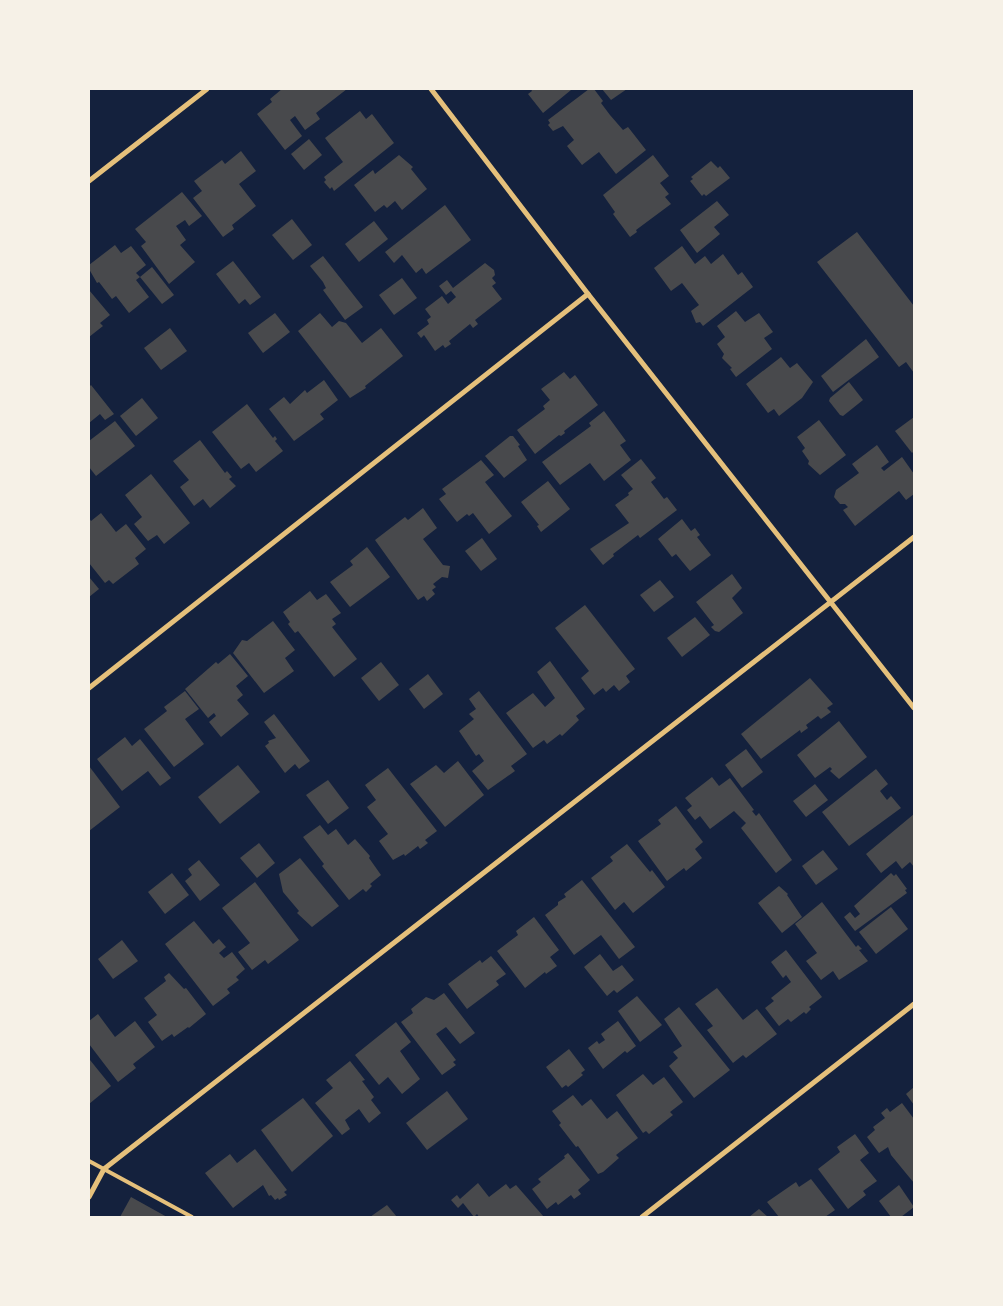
<svg xmlns="http://www.w3.org/2000/svg" width="1003" height="1306" viewBox="0 0 1003 1306" font-family="'DM Sans',sans-serif">
<style>
.building{fill:#48494c}
.lines{fill:none;stroke-linecap:round;stroke-linejoin:round}
.service{stroke:#e5c07b;stroke-width:4}
.minor{stroke:#e5c07b;stroke-width:5}
</style>
<rect width="100%" height="100%" fill="#14213d"/>
<g class="building">
<path d="M 282,89 L 347,89 L 316,113 L 320,119 L 305,130 L 295,116 L 290,120 L 302,136 L 285,150 L 257,114 L 272,102 L 270,99 Z"/>
<path d="M 531,89 L 570,89 L 571,90 L 543,113 L 528,94 L 532,91 Z"/>
<path d="M 589,89 L 594,89 L 603,101 L 601,103 L 610,115 L 623,130 L 628,127 L 646,150 L 616,174 L 599,152 L 582,165 L 567,146 L 574,140 L 563,126 L 553,131 L 548,125 L 550,123 L 548,120 Z"/>
<path d="M 602,89 L 627,89 L 611,100 Z"/>
<path d="M 360,111 L 366,119 L 372,114 L 394,143 L 334,191 L 332,187 L 330,189 L 324,182 L 326,180 L 324,177 L 343,162 L 325,138 Z"/>
<path d="M 309,139 L 322,155 L 304,170 L 291,154 Z"/>
<path d="M 241,151 L 256,171 L 239,184 L 256,206 L 232,225 L 234,229 L 223,237 L 193,198 L 202,191 L 194,181 L 222,160 L 225,164 Z"/>
<path d="M 399,155 L 413,167 L 411,169 L 427,189 L 402,210 L 395,201 L 387,208 L 384,205 L 375,212 L 354,185 L 373,170 L 375,174 Z"/>
<path d="M 653,155 L 669,176 L 660,183 L 669,194 L 665,197 L 671,204 L 636,230 L 637,232 L 630,237 L 613,214 L 615,212 L 603,195 Z"/>
<path d="M 711,161 L 718,168 L 720,166 L 730,178 L 706,196 L 704,194 L 702,196 L 690,181 L 693,179 L 691,177 Z"/>
<path d="M 182,192 L 202,216 L 189,226 L 185,220 L 176,226 L 186,240 L 180,245 L 195,262 L 169,284 L 141,246 L 146,242 L 135,229 Z"/>
<path d="M 717,201 L 729,215 L 714,227 L 720,234 L 697,253 L 680,230 Z"/>
<path d="M 445,205 L 471,240 L 426,274 L 422,268 L 416,273 L 402,255 L 394,263 L 385,252 Z"/>
<path d="M 292,219 L 312,245 L 293,260 L 272,235 Z"/>
<path d="M 374,221 L 388,239 L 359,262 L 345,244 Z"/>
<path d="M 857,232 L 914,306 L 914,373 L 906,362 L 899,367 L 817,262 Z"/>
<path d="M 115,245 L 121,253 L 131,246 L 146,265 L 136,273 L 140,277 L 136,280 L 149,297 L 129,313 L 116,296 L 112,299 L 99,282 L 97,283 L 89,269 L 89,265 Z"/>
<path d="M 682,246 L 695,264 L 705,256 L 711,264 L 723,254 L 738,275 L 742,272 L 753,287 L 703,326 L 700,322 L 696,323 L 691,311 L 699,305 L 682,283 L 671,291 L 654,268 Z"/>
<path d="M 323,256 L 363,307 L 345,320 L 323,290 L 326,288 L 323,282 L 310,266 Z"/>
<path d="M 233,261 L 261,297 L 250,305 L 245,299 L 239,304 L 216,274 Z"/>
<path d="M 485,263 L 494,270 L 495,275 L 492,278 L 496,283 L 492,286 L 502,299 L 475,320 L 478,324 L 473,328 L 470,324 L 449,341 L 451,344 L 445,348 L 443,345 L 435,351 L 424,335 L 421,338 L 417,333 L 429,324 L 427,320 L 431,317 L 425,309 L 442,296 L 448,304 L 456,297 L 451,291 L 446,295 L 439,286 L 447,280 L 453,288 Z"/>
<path d="M 152,267 L 174,295 L 162,304 L 140,277 Z"/>
<path d="M 402,278 L 417,298 L 394,315 L 379,295 Z"/>
<path d="M 89,290 L 110,315 L 100,323 L 103,326 L 89,337 Z"/>
<path d="M 736,311 L 745,322 L 759,313 L 773,332 L 764,338 L 772,349 L 736,377 L 730,369 L 732,368 L 722,358 L 724,354 L 717,344 L 725,337 L 717,326 Z"/>
<path d="M 275,313 L 290,332 L 263,353 L 248,333 Z"/>
<path d="M 320,313 L 332,327 L 339,321 L 346,323 L 362,343 L 381,328 L 403,356 L 365,386 L 366,388 L 350,398 L 298,331 Z"/>
<path d="M 170,328 L 187,351 L 161,370 L 144,348 Z"/>
<path d="M 866,339 L 879,357 L 833,392 L 821,376 Z"/>
<path d="M 781,357 L 790,368 L 797,363 L 813,382 L 802,398 L 779,416 L 774,409 L 768,413 L 746,384 Z"/>
<path d="M 564,372 L 570,379 L 575,375 L 598,405 L 564,431 L 565,433 L 561,436 L 559,435 L 535,454 L 517,430 L 545,409 L 543,406 L 550,400 L 541,389 Z"/>
<path d="M 324,380 L 338,400 L 320,414 L 324,419 L 294,441 L 269,409 L 284,397 L 290,404 L 305,390 L 307,393 Z"/>
<path d="M 849,382 L 863,400 L 843,416 L 840,415 L 829,401 L 830,398 Z"/>
<path d="M 91,385 L 114,414 L 105,420 L 100,414 L 89,423 L 89,387 Z"/>
<path d="M 142,398 L 158,418 L 136,436 L 120,416 Z"/>
<path d="M 247,404 L 273,438 L 275,436 L 277,439 L 275,441 L 283,451 L 256,472 L 249,463 L 241,469 L 212,432 Z"/>
<path d="M 604,411 L 626,441 L 620,445 L 631,460 L 604,481 L 590,463 L 560,485 L 542,462 L 591,426 L 589,423 Z"/>
<path d="M 914,417 L 914,451 L 912,453 L 895,431 Z"/>
<path d="M 819,420 L 846,455 L 820,475 L 808,464 L 809,461 L 802,451 L 805,448 L 797,437 Z"/>
<path d="M 115,421 L 135,446 L 96,476 L 89,467 L 89,441 Z"/>
<path d="M 510,436 L 513,436 L 520,445 L 518,446 L 527,460 L 504,478 L 485,456 Z"/>
<path d="M 200,440 L 225,473 L 227,471 L 232,477 L 229,479 L 236,486 L 210,508 L 203,499 L 194,506 L 180,487 L 189,480 L 173,461 Z"/>
<path d="M 877,445 L 889,462 L 881,468 L 884,471 L 902,457 L 914,474 L 914,494 L 906,500 L 899,491 L 855,526 L 843,510 L 848,507 L 845,504 L 840,504 L 834,497 L 836,490 L 859,473 L 852,464 Z"/>
<path d="M 641,459 L 656,478 L 651,482 L 664,499 L 667,497 L 677,510 L 640,538 L 638,535 L 613,554 L 614,556 L 603,565 L 590,549 L 629,523 L 615,505 L 629,495 L 628,493 L 633,489 L 621,475 Z"/>
<path d="M 481,460 L 494,475 L 485,482 L 512,516 L 489,534 L 473,513 L 469,516 L 467,514 L 457,522 L 439,499 L 446,494 L 442,489 Z"/>
<path d="M 151,474 L 190,523 L 164,544 L 157,535 L 148,541 L 134,524 L 142,517 L 125,495 Z"/>
<path d="M 548,481 L 570,509 L 541,532 L 537,526 L 539,525 L 521,502 Z"/>
<path d="M 423,508 L 437,528 L 423,539 L 443,565 L 450,566 L 448,578 L 442,577 L 433,584 L 436,587 L 432,590 L 435,594 L 427,601 L 424,596 L 418,600 L 375,540 L 405,517 L 408,520 Z"/>
<path d="M 101,513 L 116,532 L 126,524 L 146,549 L 135,558 L 139,564 L 113,584 L 109,580 L 105,583 L 89,563 L 89,518 L 91,521 Z"/>
<path d="M 682,519 L 691,531 L 695,528 L 700,535 L 697,537 L 711,555 L 690,571 L 676,554 L 672,557 L 658,539 Z"/>
<path d="M 482,538 L 497,559 L 481,571 L 465,551 Z"/>
<path d="M 367,547 L 390,577 L 350,607 L 330,582 L 353,565 L 350,561 Z"/>
<path d="M 732,574 L 742,588 L 732,598 L 743,613 L 719,632 L 715,631 L 711,627 L 714,625 L 696,602 Z"/>
<path d="M 89,577 L 99,589 L 89,597 Z"/>
<path d="M 660,580 L 674,597 L 654,612 L 640,595 Z"/>
<path d="M 310,591 L 317,600 L 326,594 L 341,613 L 332,619 L 336,624 L 332,627 L 357,659 L 334,677 L 298,631 L 295,633 L 288,624 L 290,622 L 283,612 Z"/>
<path d="M 585,605 L 635,669 L 626,676 L 630,682 L 619,691 L 614,685 L 606,692 L 603,688 L 594,695 L 581,678 L 589,671 L 555,628 Z"/>
<path d="M 695,617 L 710,635 L 682,657 L 667,638 Z"/>
<path d="M 273,621 L 295,650 L 285,658 L 294,671 L 264,693 L 233,653 L 242,640 L 247,641 Z"/>
<path d="M 230,654 L 248,676 L 236,686 L 243,695 L 237,700 L 249,714 L 221,737 L 209,722 L 216,716 L 214,713 L 208,718 L 185,689 L 216,662 L 218,664 Z"/>
<path d="M 550,661 L 585,709 L 576,716 L 579,720 L 562,736 L 560,734 L 547,744 L 544,740 L 533,748 L 506,713 L 533,693 L 545,707 L 555,698 L 537,672 Z"/>
<path d="M 381,662 L 399,685 L 379,701 L 361,678 Z"/>
<path d="M 428,674 L 443,694 L 424,709 L 409,689 Z"/>
<path d="M 810,678 L 833,704 L 827,708 L 831,712 L 821,719 L 818,716 L 806,725 L 808,728 L 801,733 L 800,730 L 761,759 L 741,734 Z"/>
<path d="M 185,691 L 199,709 L 185,719 L 204,744 L 174,767 L 144,729 L 167,711 L 164,707 Z"/>
<path d="M 479,691 L 527,754 L 511,766 L 515,771 L 488,790 L 472,771 L 484,761 L 479,754 L 476,756 L 459,731 L 474,719 L 469,714 L 476,709 L 469,699 Z"/>
<path d="M 274,714 L 310,761 L 299,769 L 295,764 L 285,773 L 265,746 L 269,743 L 268,741 L 276,738 L 264,722 Z"/>
<path d="M 839,721 L 867,757 L 839,779 L 830,771 L 832,769 L 830,767 L 815,778 L 797,755 Z"/>
<path d="M 125,737 L 132,746 L 140,739 L 171,778 L 160,786 L 148,771 L 122,791 L 97,759 Z"/>
<path d="M 746,749 L 763,772 L 742,788 L 725,765 Z"/>
<path d="M 458,761 L 484,795 L 445,827 L 410,784 L 436,765 L 444,773 Z"/>
<path d="M 238,765 L 260,792 L 220,824 L 198,797 Z"/>
<path d="M 89,766 L 120,807 L 89,831 Z"/>
<path d="M 388,768 L 437,831 L 425,840 L 428,843 L 420,849 L 418,846 L 405,856 L 404,854 L 393,860 L 379,841 L 388,834 L 367,807 L 376,800 L 365,785 Z"/>
<path d="M 876,769 L 888,784 L 880,791 L 887,800 L 891,796 L 901,808 L 849,846 L 822,812 Z"/>
<path d="M 712,777 L 719,786 L 730,778 L 754,810 L 752,811 L 756,816 L 759,813 L 792,860 L 776,873 L 741,828 L 746,823 L 734,811 L 710,829 L 700,816 L 695,820 L 687,810 L 692,806 L 685,798 Z"/>
<path d="M 328,780 L 349,808 L 328,824 L 306,795 Z"/>
<path d="M 815,784 L 828,800 L 806,817 L 793,801 Z"/>
<path d="M 676,806 L 703,842 L 695,849 L 702,858 L 686,871 L 684,868 L 667,881 L 638,841 L 661,824 L 658,820 Z"/>
<path d="M 914,814 L 914,867 L 910,862 L 902,869 L 896,861 L 881,873 L 866,854 Z"/>
<path d="M 320,825 L 328,835 L 336,829 L 348,845 L 355,839 L 370,856 L 369,858 L 381,875 L 370,884 L 372,886 L 366,892 L 363,889 L 349,900 L 322,866 L 324,864 L 303,837 Z"/>
<path d="M 259,843 L 275,863 L 257,878 L 240,858 Z"/>
<path d="M 627,844 L 650,872 L 652,870 L 665,887 L 633,913 L 624,902 L 615,910 L 591,878 L 613,861 L 610,857 Z"/>
<path d="M 823,850 L 838,869 L 816,885 L 802,866 Z"/>
<path d="M 300,858 L 339,906 L 312,927 L 297,913 L 299,911 L 283,892 L 279,874 Z"/>
<path d="M 199,860 L 220,885 L 200,901 L 185,881 L 192,875 L 188,869 Z"/>
<path d="M 172,873 L 189,895 L 165,914 L 148,892 Z"/>
<path d="M 891,873 L 894,876 L 896,874 L 907,889 L 905,890 L 907,893 L 855,931 L 844,917 L 850,912 L 855,918 L 860,914 L 854,906 Z"/>
<path d="M 582,880 L 635,947 L 619,959 L 601,935 L 574,955 L 545,915 L 558,905 L 558,902 L 566,897 L 564,894 Z"/>
<path d="M 255,882 L 299,940 L 268,964 L 265,960 L 252,970 L 238,952 L 250,943 L 222,908 Z"/>
<path d="M 779,886 L 788,894 L 787,895 L 802,917 L 782,933 L 758,903 Z"/>
<path d="M 822,902 L 856,947 L 858,945 L 862,949 L 859,950 L 868,961 L 839,980 L 833,971 L 821,980 L 806,961 L 817,953 L 795,924 Z"/>
<path d="M 891,907 L 908,929 L 876,954 L 859,932 Z"/>
<path d="M 534,917 L 559,950 L 550,957 L 557,966 L 546,974 L 545,972 L 525,988 L 497,951 L 518,935 L 516,931 Z"/>
<path d="M 194,921 L 213,944 L 219,939 L 226,947 L 219,953 L 224,958 L 232,952 L 245,969 L 236,977 L 239,980 L 227,989 L 230,993 L 213,1006 L 165,944 Z"/>
<path d="M 122,940 L 138,961 L 113,979 L 98,959 Z"/>
<path d="M 786,950 L 822,997 L 809,1007 L 811,1009 L 806,1014 L 804,1012 L 791,1022 L 788,1019 L 779,1026 L 765,1008 L 774,1001 L 771,998 L 791,982 L 786,975 L 783,978 L 771,962 Z"/>
<path d="M 600,954 L 613,971 L 622,965 L 634,980 L 617,993 L 614,990 L 607,996 L 584,967 Z"/>
<path d="M 491,956 L 506,974 L 496,981 L 499,985 L 467,1009 L 448,984 L 480,960 L 482,963 Z"/>
<path d="M 169,973 L 184,989 L 186,988 L 206,1014 L 189,1028 L 188,1027 L 174,1037 L 172,1034 L 162,1041 L 148,1022 L 157,1015 L 144,998 L 166,981 L 164,977 Z"/>
<path d="M 717,988 L 743,1020 L 757,1009 L 777,1034 L 746,1058 L 743,1055 L 733,1063 L 707,1030 L 713,1026 L 695,1004 Z"/>
<path d="M 444,993 L 475,1033 L 460,1044 L 446,1027 L 436,1034 L 456,1060 L 453,1062 L 456,1065 L 442,1075 L 401,1022 L 413,1013 L 411,1009 L 426,997 L 434,1000 Z"/>
<path d="M 637,996 L 662,1025 L 640,1042 L 618,1011 Z"/>
<path d="M 679,1007 L 730,1070 L 694,1098 L 669,1066 L 678,1058 L 673,1052 L 682,1046 L 664,1019 Z"/>
<path d="M 98,1014 L 115,1037 L 135,1021 L 155,1047 L 133,1064 L 136,1068 L 118,1082 L 89,1044 L 89,1021 Z"/>
<path d="M 618,1021 L 636,1046 L 627,1053 L 625,1051 L 603,1069 L 588,1048 L 597,1041 L 599,1044 L 605,1040 L 601,1034 Z"/>
<path d="M 396,1022 L 411,1042 L 400,1051 L 420,1079 L 402,1094 L 388,1077 L 379,1085 L 355,1055 Z"/>
<path d="M 569,1049 L 585,1070 L 581,1073 L 583,1075 L 568,1087 L 566,1085 L 562,1088 L 546,1067 Z"/>
<path d="M 90,1060 L 111,1086 L 89,1104 L 89,1061 Z"/>
<path d="M 350,1061 L 365,1080 L 362,1081 L 374,1097 L 371,1100 L 381,1113 L 369,1123 L 359,1109 L 345,1120 L 350,1129 L 342,1135 L 315,1103 L 333,1088 L 326,1080 Z"/>
<path d="M 643,1074 L 653,1085 L 664,1077 L 683,1102 L 670,1112 L 673,1115 L 649,1134 L 646,1131 L 643,1133 L 616,1095 Z"/>
<path d="M 914,1087 L 914,1105 L 906,1094 Z"/>
<path d="M 447,1091 L 468,1119 L 427,1150 L 406,1123 Z"/>
<path d="M 573,1095 L 582,1106 L 591,1099 L 607,1119 L 617,1111 L 638,1138 L 616,1155 L 619,1158 L 603,1172 L 598,1174 L 578,1146 L 576,1147 L 559,1125 L 561,1123 L 552,1111 Z"/>
<path d="M 303,1098 L 333,1136 L 292,1172 L 261,1130 Z"/>
<path d="M 902,1103 L 914,1119 L 914,1183 L 891,1155 L 888,1147 L 879,1153 L 867,1137 L 875,1130 L 873,1127 L 885,1118 L 881,1113 L 887,1108 L 890,1112 Z"/>
<path d="M 855,1134 L 869,1153 L 860,1160 L 877,1181 L 863,1191 L 866,1195 L 848,1209 L 818,1169 L 840,1152 L 837,1147 Z"/>
<path d="M 255,1149 L 287,1190 L 284,1192 L 287,1195 L 279,1200 L 278,1198 L 275,1200 L 271,1195 L 269,1196 L 263,1185 L 233,1208 L 205,1173 L 230,1154 L 237,1163 Z"/>
<path d="M 568,1153 L 590,1180 L 578,1190 L 581,1194 L 574,1199 L 571,1195 L 558,1205 L 556,1202 L 547,1209 L 532,1189 L 541,1182 L 538,1179 L 565,1158 L 564,1156 Z"/>
<path d="M 811,1179 L 835,1210 L 825,1217 L 779,1217 L 767,1202 L 796,1182 L 799,1187 Z"/>
<path d="M 478,1183 L 489,1197 L 506,1184 L 510,1189 L 516,1185 L 544,1217 L 479,1217 L 477,1214 L 474,1217 L 463,1203 L 458,1208 L 451,1200 L 457,1195 L 460,1199 Z"/>
<path d="M 899,1185 L 914,1207 L 901,1217 L 891,1217 L 879,1201 Z"/>
<path d="M 131,1197 L 167,1217 L 120,1217 Z"/>
<path d="M 387,1205 L 397,1217 L 370,1217 Z"/>
<path d="M 759,1209 L 768,1217 L 749,1217 Z"/>
</g>
<g class="lines">
<path class="service" d="M 89,1161 L 192,1217"/>
<g class="minor">
<path d="M 431,89 L 588,294 L 914,708"/>
<path d="M 89,181 L 207,89"/>
<path d="M 89,688 L 588,294"/>
<path d="M 89,1197 L 104,1169 L 914,537"/>
<path d="M 642,1217 L 914,1004"/>
</g>
</g>
<rect width="1003" height="1306" fill="none" stroke="#f6f1e7" stroke-width="180"/>
</svg>
